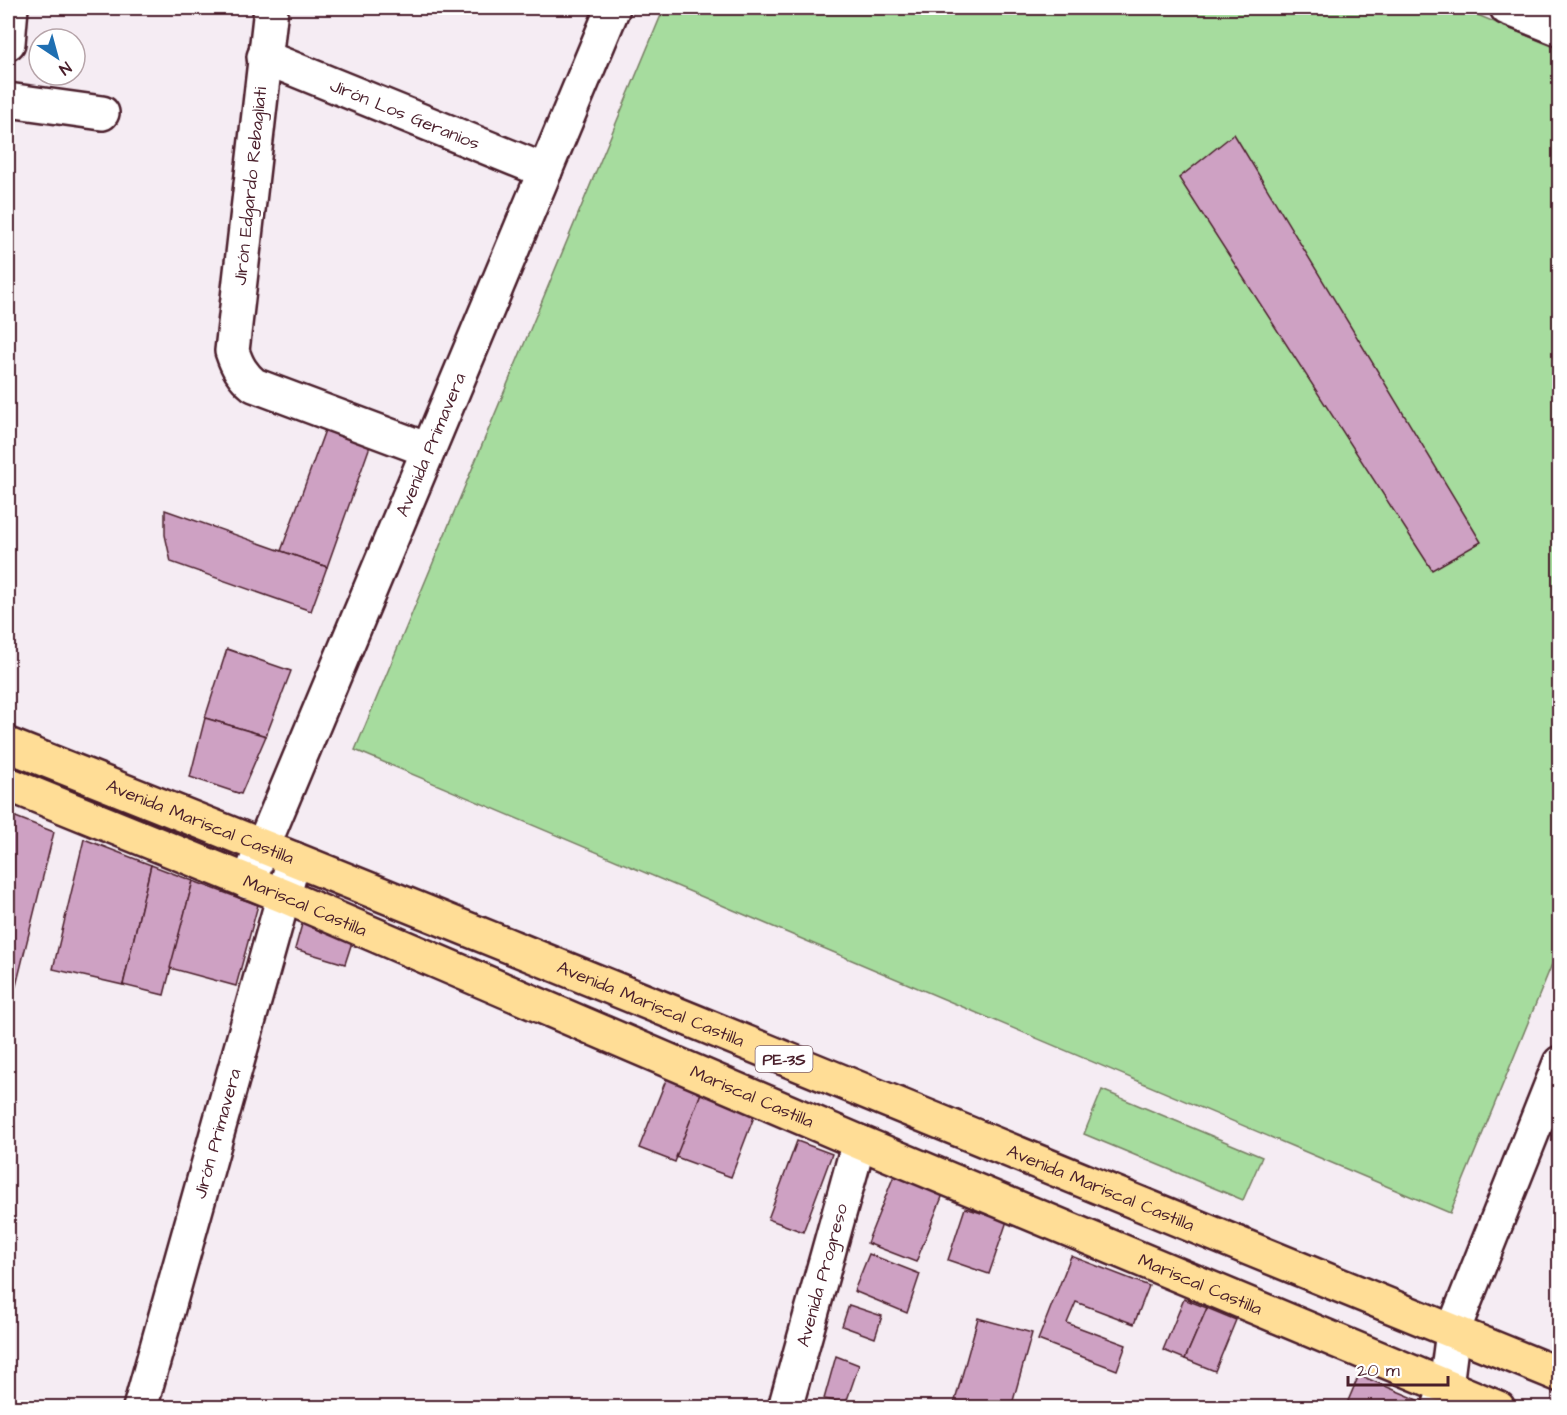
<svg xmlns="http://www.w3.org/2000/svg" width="1567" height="1415" viewBox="0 0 1567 1415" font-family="'Architects Daughter',sans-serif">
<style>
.green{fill:#a6dc9e;stroke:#787e64;stroke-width:1.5}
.building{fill:#cea1c3;stroke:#4a1f2b;stroke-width:1.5}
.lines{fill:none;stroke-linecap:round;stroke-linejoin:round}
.street-casing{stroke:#4a1f2b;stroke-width:38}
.highway-casing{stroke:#4a1f2b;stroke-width:38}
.street{stroke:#fff;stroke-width:33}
.highway{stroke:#ffdd96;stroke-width:33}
.labels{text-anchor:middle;stroke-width:4.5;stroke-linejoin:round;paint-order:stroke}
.shield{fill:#fff;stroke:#80626b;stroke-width:1.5}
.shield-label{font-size:16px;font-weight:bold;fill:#4a1f2b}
.street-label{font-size:18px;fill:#4a1f2b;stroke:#fff}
</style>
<rect width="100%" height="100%" fill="#f5ecf3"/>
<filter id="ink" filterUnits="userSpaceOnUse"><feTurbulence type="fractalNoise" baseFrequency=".0167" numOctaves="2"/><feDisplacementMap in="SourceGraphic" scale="12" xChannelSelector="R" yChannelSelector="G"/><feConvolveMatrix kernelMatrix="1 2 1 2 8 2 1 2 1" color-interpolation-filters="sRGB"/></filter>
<g filter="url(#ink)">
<g class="green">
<path d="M 664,8 L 1461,8 L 1559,49 L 1559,947 L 1450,1213 L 355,750 Z"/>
<path d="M 1102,1090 L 1262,1157 L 1243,1200 L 1084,1134 Z"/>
</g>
<g class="building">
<path d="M 1234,134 L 1481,542 L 1432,570 L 1179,178 Z"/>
<path d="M 325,430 L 370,446 L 327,567 L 281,551 Z"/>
<path d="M 165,510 L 327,567 L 311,611 L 171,562 L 165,535 Z"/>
<path d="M 227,649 L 291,671 L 266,736 L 205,718 Z"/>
<path d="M 205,718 L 266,736 L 241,794 L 190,777 Z"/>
<path d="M 8,814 L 54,832 L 16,986 L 8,983 Z"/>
<path d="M 84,839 L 151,865 L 123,985 L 53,969 Z"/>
<path d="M 151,865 L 193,881 L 164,995 L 123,985 Z"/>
<path d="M 193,881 L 258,905 L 236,986 L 170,968 Z"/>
<path d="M 304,917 L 355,933 L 345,964 L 295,949 Z"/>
<path d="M 668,1075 L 703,1088 L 675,1162 L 639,1148 Z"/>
<path d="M 703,1088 L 757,1109 L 731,1177 L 676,1157 Z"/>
<path d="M 797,1141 L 832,1154 L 803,1232 L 768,1219 Z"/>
<path d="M 895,1173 L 944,1192 L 916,1262 L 867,1243 Z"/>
<path d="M 965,1208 L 1007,1221 L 989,1274 L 948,1260 Z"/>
<path d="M 869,1254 L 920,1274 L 907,1313 L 854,1291 Z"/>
<path d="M 1071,1256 L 1149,1286 L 1134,1324 L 1076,1302 L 1067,1323 L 1126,1345 L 1117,1370 L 1038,1340 Z"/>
<path d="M 1184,1299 L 1207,1308 L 1185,1359 L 1163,1350 Z"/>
<path d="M 849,1305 L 882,1316 L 875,1338 L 842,1326 Z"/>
<path d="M 1207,1308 L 1236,1320 L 1215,1371 L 1185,1359 Z"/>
<path d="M 978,1318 L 1032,1333 L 1011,1408 L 953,1408 Z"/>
<path d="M 836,1356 L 859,1365 L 846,1403 L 824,1399 Z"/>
<path d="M 1359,1375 L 1411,1397 L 1419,1401 L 1421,1408 L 1345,1408 Z"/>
</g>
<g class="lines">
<g class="street-casing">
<g id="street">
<path d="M 271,8 L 232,351 C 237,366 242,375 254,385 L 428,450"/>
<path d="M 1507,8 L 1560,29"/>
<path d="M 8,43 L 11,8"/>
<path id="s1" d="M 264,57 L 545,171"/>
<path d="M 8,100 L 102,113"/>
<path id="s2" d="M 248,882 L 613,8"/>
<path id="s3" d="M 140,1408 L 294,859"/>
<path id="s4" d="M 785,1408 L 859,1142"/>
<path d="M 1439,1408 L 1446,1386 L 1453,1331 L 1560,1063"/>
</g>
</g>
<g class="highway-casing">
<g id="highway">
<path id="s5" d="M 8,745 C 527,950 1042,1165 1560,1375"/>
<path id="s6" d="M 8,784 L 284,896 L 859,1142 L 1498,1408"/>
</g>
</g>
<use href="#street" class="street"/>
<use href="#highway" class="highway"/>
</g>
</g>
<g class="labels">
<rect class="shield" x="755.5" y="1046" width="57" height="26" rx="4.5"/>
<g class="shield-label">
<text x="784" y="1065">PE-3S</text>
</g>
<g class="street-label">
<text dy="6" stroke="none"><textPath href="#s1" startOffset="152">Jirón Los Geranios</textPath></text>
<text transform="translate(250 186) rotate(-84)" y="6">Jirón Edgardo Rebagliati</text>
<text dy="6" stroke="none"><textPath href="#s2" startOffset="474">Avenida Primavera</textPath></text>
<text dy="6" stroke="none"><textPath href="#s5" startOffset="207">Avenida Mariscal Castilla</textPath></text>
<text dy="6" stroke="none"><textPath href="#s6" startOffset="321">Mariscal Castilla</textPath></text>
<text dy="6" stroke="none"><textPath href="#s5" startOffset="693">Avenida Mariscal Castilla</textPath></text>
<text dy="6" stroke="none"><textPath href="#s6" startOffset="807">Mariscal Castilla</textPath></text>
<text dy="6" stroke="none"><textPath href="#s3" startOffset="285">Jirón Primavera</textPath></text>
<text dy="6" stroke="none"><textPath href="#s5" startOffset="1179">Avenida Mariscal Castilla</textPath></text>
<text dy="6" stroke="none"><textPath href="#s4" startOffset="138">Avenida Progreso</textPath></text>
<text dy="6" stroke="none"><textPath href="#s6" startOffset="1293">Mariscal Castilla</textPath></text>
</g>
</g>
<rect width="1567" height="1415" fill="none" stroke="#fff" stroke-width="30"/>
<rect x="15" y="15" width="1537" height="1385" fill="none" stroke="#4a1f2b" stroke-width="2" filter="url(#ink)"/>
<g transform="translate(57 57) rotate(144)"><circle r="28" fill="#ffffff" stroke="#b7a5aa" stroke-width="1.5"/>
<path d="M0-4.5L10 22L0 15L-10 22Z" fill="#1f6fb2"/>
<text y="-9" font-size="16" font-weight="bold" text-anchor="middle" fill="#4a1f2b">N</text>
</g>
<path d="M1348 1376v9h100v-9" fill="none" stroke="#4a1f2b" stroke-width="3"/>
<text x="1357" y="1376" font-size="18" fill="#4a1f2b" stroke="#ffffff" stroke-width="4.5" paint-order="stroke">20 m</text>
</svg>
